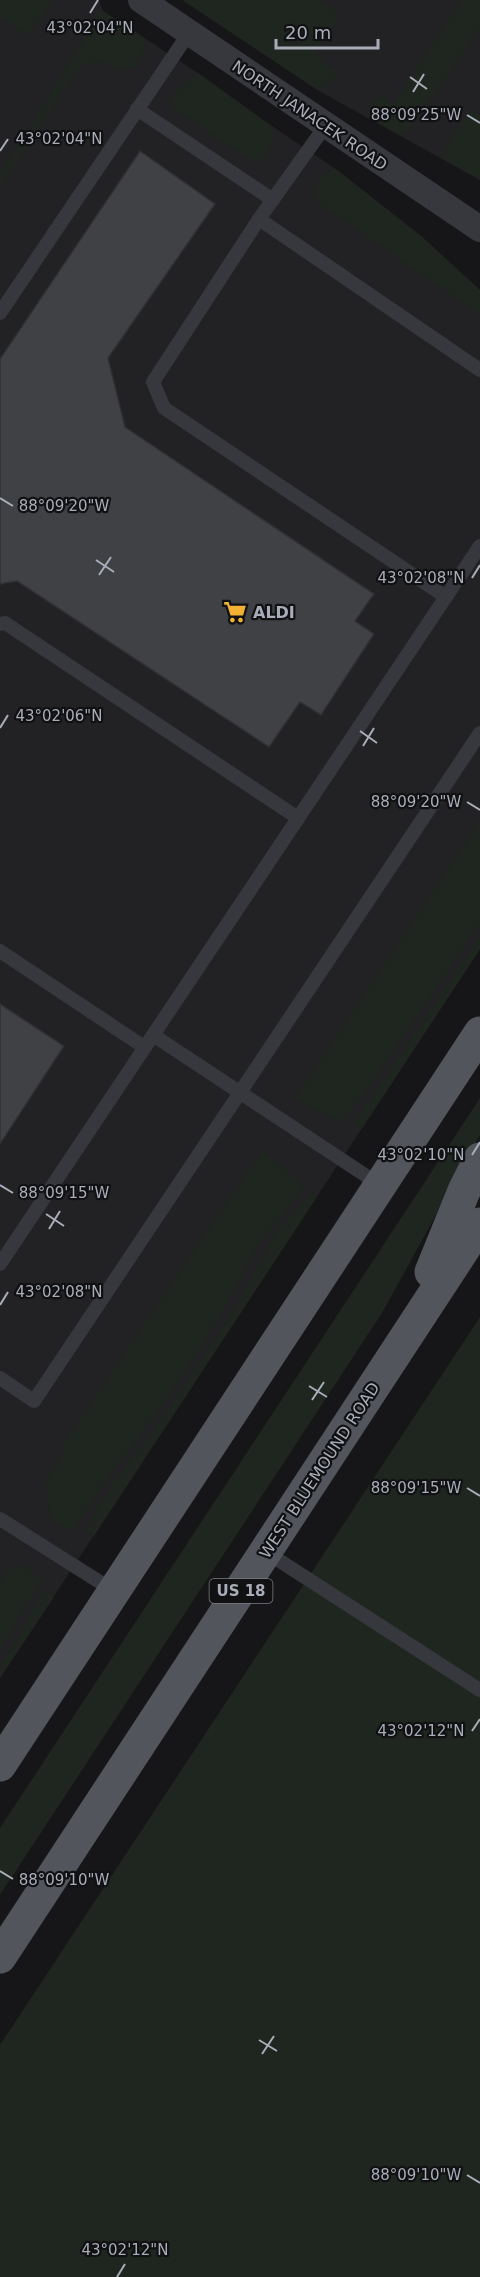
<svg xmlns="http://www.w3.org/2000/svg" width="480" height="2277" viewBox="0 0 480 2277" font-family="'DejaVu Sans',sans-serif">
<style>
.built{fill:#222225}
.green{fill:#1e261f}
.building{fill:#404145;stroke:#303034;stroke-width:1.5}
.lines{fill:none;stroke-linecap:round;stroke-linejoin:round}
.service{stroke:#37383d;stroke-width:14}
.minor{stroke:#37383d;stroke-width:26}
.primary{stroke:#53555c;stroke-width:33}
.ticks{fill:none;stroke:#a8adb8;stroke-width:2}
.labels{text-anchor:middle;stroke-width:4.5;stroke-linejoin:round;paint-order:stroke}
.shield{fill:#111113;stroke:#7b7e86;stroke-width:1.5}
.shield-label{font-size:15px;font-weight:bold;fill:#a8adb8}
.street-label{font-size:16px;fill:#a8adb8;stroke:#111113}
.poi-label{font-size:16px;font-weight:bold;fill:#a8adb8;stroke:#111113;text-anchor:start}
.ticks-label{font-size:15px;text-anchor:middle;fill:#a8adb8;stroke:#111113;stroke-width:4.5;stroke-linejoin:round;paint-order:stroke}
</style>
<rect width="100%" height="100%" fill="#161618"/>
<g class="built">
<path d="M 0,0 L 99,0 L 103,11 L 198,73 L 269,124 L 340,172 L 421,236 L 480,290 L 480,949 L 0,1678 Z"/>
<path d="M 182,0 L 480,0 L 480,180 L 319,91 Z"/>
</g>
<g class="green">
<path d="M 0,0 L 53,0 L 28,36 L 0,17 Z"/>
<path d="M 183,0 L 319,0 L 340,15 L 316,54 L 339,74 L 319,91 Z"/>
<path d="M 462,0 L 480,0 L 480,27 L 410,129 L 400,135 L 369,118 L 373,100 L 378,96 L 393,104 Z"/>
<path d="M 103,11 L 143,37 L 143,51 L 135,66 L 122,70 L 103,62 L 83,64 L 58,99 L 0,188 L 0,172 Z"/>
<path d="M 198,73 L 269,124 L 274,130 L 275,138 L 261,163 L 255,163 L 172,107 L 170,102 L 176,92 Z"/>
<path d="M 471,110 L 480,116 L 480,180 L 445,160 L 445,149 Z"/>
<path d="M 334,168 L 421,236 L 480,290 L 480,315 L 317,202 L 312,194 L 323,176 Z"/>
<path d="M 480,823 L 480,922 L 371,1084 L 342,1122 L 314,1110 L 296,1097 Z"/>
<path d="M 480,936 L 480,949 L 363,1127 L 352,1125 Z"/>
<path d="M 480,1098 L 480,1135 L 382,1313 L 0,1895 L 0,1828 Z"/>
<path d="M 263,1150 L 304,1185 L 296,1198 L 257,1246 L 221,1315 L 166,1399 L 133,1446 L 119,1461 L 77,1524 L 70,1530 L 51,1519 L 45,1483 L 65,1451 L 61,1447 Z"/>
<path d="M 312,1192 L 315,1200 L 94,1536 L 85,1531 L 117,1476 L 142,1447 L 223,1327 L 249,1283 L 276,1232 Z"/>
<path d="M 480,1317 L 480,2277 L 0,2277 L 0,2045 Z"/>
<path d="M 22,1565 L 42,1578 L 0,1650 L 0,1583 L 10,1567 Z"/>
<path d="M 45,1590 L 54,1597 L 0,1678 L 0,1666 Z"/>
</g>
<g class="building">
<path d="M 140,151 L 215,204 L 108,358 L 125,427 L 374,594 L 355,621 L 374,634 L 321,715 L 300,702 L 269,747 L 17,581 L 0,584 L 0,359 Z"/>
<path d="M 0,1004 L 64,1046 L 0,1144 Z"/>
</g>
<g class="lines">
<g class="service">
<path d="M 137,109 L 273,200"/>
<path d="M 326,125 L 259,219 L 153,382 L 164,408 L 446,597"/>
<path d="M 259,219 L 480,370"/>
<path d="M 0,313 L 189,33"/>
<path d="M 0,624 L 5,623 L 298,818"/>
<path d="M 0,951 L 144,1047"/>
<path d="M 153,1035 L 380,1185"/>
<path d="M 0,1264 L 480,546"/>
<path d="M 0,1378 L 34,1401 L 480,733"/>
<path d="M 0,1519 L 114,1591"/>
<path d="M 266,1552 L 480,1690"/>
</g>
<path class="minor" d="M 141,0 L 480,229"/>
<g class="primary">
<path d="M 431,1272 L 464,1191 L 480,1159"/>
<path d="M 0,1765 L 480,1033"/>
<path d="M 0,1957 L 480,1224"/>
</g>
</g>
<path class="ticks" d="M 90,13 L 98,0M 410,77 L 427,89M 413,92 L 424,74M 467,115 L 480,123M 0,151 L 8,139M 0,498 L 13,506M 96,560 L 114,572M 99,575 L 111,557M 472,578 L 480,565M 0,728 L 8,715M 360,731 L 377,743M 363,746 L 374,728M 467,802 L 480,810M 472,1155 L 480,1142M 0,1185 L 13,1193M 46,1214 L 64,1226M 49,1229 L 60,1211M 0,1305 L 8,1292M 309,1386 L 327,1397M 312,1400 L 324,1382M 467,1488 L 480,1496M 472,1731 L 480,1719M 0,1871 L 13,1879M 259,2040 L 277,2051M 262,2054 L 274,2036M 467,2175 L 480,2183M 117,2277 L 125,2264"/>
<defs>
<g id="supermarket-bare" transform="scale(1.8)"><path d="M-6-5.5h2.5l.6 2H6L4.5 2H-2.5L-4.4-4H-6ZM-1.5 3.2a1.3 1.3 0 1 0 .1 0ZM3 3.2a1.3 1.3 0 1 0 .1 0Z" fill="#f2b134" stroke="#111113" stroke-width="2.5" paint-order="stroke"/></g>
</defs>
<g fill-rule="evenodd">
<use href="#supermarket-bare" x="235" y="612"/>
</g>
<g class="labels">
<rect class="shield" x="209.5" y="1579" width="63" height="24" rx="4.5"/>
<g class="shield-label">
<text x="241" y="1596">US 18</text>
</g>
<g class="street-label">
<text transform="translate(310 115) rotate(34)" y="6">NORTH JANACEK ROAD</text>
<text transform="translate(319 1470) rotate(-57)" y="6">WEST BLUEMOUND ROAD</text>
</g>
<g class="poi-label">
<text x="253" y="618">ALDI</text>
</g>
</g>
<g class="ticks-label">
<text x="90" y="33">43°02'04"N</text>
<text x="416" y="120">88°09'25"W</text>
<text x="59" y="144">43°02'04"N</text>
<text x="64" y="511">88°09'20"W</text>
<text x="421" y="583">43°02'08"N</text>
<text x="59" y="721">43°02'06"N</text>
<text x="416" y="807">88°09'20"W</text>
<text x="421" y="1160">43°02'10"N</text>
<text x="64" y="1198">88°09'15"W</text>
<text x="59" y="1297">43°02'08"N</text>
<text x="416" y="1493">88°09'15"W</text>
<text x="421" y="1736">43°02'12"N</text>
<text x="64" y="1885">88°09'10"W</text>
<text x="416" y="2180">88°09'10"W</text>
<text x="125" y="2255">43°02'12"N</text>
</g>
<path d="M276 39v9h102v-9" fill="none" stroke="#a8adb8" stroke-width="3"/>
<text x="285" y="39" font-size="18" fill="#a8adb8" stroke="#111113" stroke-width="4.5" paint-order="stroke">20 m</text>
</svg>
